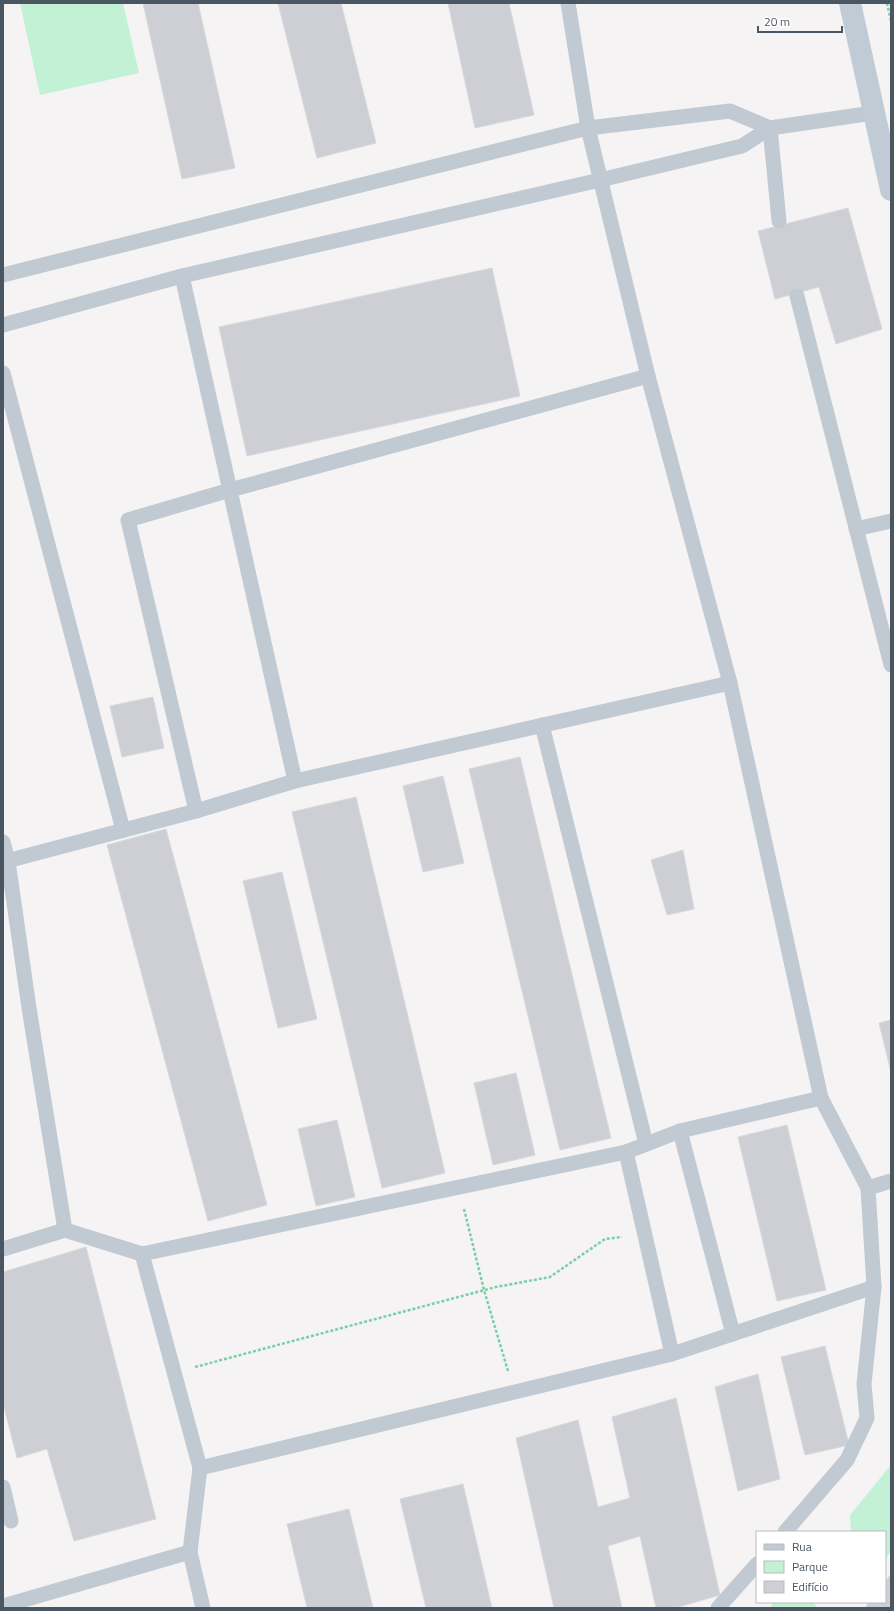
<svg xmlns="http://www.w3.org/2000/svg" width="894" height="1611" viewBox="0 0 894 1611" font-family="'Titillium Web',sans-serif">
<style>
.green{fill:#c3f1d5}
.building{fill:#cdcfd5;stroke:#d7d9de}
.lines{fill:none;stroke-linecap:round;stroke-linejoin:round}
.path{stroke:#7ad0a6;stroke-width:2.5;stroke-dasharray:3 2;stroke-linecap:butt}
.lane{stroke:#c1cad2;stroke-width:15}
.secondary{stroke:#c1cbd6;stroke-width:22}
</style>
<rect width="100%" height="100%" fill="#f5f3f3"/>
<g class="green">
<path d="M 20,3 L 123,3 L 139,73 L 40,95 Z"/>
<path d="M 891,1465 L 891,1552 L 885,1558 L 885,1532 L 851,1532 L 850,1515 Z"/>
<path d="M 774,1602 L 813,1602 L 817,1608 L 770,1608 Z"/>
</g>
<g class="building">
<path d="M 143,3 L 198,3 L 235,168 L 182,179 Z"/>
<path d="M 278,3 L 341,3 L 376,143 L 317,158 Z"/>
<path d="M 448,3 L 509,3 L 534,115 L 475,128 Z"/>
<path d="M 848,208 L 882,329 L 836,344 L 819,287 L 775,299 L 758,231 Z"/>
<path d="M 492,268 L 520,396 L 247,456 L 219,327 Z"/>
<path d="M 153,697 L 164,748 L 122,757 L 110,706 Z"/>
<path d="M 520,757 L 611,1138 L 560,1150 L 469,769 Z"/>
<path d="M 443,776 L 464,863 L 423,872 L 403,786 Z"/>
<path d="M 356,797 L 445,1173 L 382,1188 L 292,812 Z"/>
<path d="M 166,829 L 267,1205 L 208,1221 L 107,845 Z"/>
<path d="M 683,850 L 694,909 L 667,915 L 651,860 Z"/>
<path d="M 282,872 L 317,1019 L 278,1028 L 243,881 Z"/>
<path d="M 891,1020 L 891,1072 L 879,1023 Z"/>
<path d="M 516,1073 L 535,1155 L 493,1165 L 474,1083 Z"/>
<path d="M 337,1120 L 355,1197 L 316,1206 L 298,1129 Z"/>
<path d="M 787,1125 L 826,1290 L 777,1301 L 738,1137 Z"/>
<path d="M 86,1247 L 156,1519 L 74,1541 L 47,1449 L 17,1458 L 3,1403 L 3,1272 Z"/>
<path d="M 825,1346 L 849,1445 L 805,1455 L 781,1357 Z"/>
<path d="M 758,1374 L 780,1479 L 738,1491 L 715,1387 Z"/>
<path d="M 676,1398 L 720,1595 L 675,1608 L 656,1608 L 640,1536 L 608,1546 L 622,1608 L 554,1608 L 516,1438 L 578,1420 L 598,1507 L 630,1498 L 612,1417 Z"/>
<path d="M 463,1484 L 492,1608 L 426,1608 L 400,1499 Z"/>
<path d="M 349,1509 L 373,1608 L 307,1608 L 287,1524 Z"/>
<path d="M 891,1574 L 891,1608 L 865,1608 L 869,1602 L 885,1602 L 885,1582 Z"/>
</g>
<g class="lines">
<g class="path">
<path d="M 887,3 L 891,21"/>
<path d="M 464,1209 L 484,1290 L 508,1371"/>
<path d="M 195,1367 L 496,1287 L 550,1277 L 605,1239 L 622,1237"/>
</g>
<g class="lane">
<path d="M 770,128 L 730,111 L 588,128 L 648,376 L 730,683 L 821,1098 L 868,1188 L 874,1287 L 864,1384 L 867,1418 L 847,1460 L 785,1532"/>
<path d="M 770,128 L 779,221"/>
<path d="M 3,275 L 588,128 L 568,3"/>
<path d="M 182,276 L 295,781"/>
<path d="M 797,296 L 891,665"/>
<path d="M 3,325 L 182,276 L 600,180 L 742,146 L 770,128 L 873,113"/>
<path d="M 3,373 L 123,830"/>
<path d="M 856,529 L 891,521"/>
<path d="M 542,725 L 646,1144"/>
<path d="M 196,811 L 128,520 L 230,490 L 648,376"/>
<path d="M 3,842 L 8,861 L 29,1008 L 65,1230 L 142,1254 L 200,1468 L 190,1552 L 203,1608"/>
<path d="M 3,862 L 196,811 L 295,781 L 730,683"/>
<path d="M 680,1131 L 733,1334"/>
<path d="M 626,1152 L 672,1354"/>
<path d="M 868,1188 L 891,1181"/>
<path d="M 3,1249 L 65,1230"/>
<path d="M 142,1254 L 626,1152 L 680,1131 L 821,1098"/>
<path d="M 200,1468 L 672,1354 L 874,1287"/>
<path d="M 3,1487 L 11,1521"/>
<path d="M 3,1606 L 190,1552"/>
<path d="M 718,1608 L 757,1564"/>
</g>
<path class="secondary" d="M 850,3 L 891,190"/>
</g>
<rect width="894" height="1611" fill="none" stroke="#4a5661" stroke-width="8"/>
<rect x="756" y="1531" width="130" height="72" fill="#ffffff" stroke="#b7bbc0"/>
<rect x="764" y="1544" width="20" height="6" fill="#c1cbd6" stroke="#b7bbc0"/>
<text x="792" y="1551" font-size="12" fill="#4a5661">Rua</text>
<rect x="764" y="1561" width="20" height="12" fill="#c3f1d5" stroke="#b7bbc0"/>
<text x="792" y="1571" font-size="12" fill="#4a5661">Parque</text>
<rect x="764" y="1581" width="20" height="12" fill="#cdcfd5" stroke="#b7bbc0"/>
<text x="792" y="1591" font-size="12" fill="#4a5661">Edifício</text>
<path d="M758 26v6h84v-6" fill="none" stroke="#4a5661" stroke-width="2"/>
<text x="764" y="26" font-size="12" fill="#4a5661" stroke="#ffffff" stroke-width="3" paint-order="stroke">20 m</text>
</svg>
